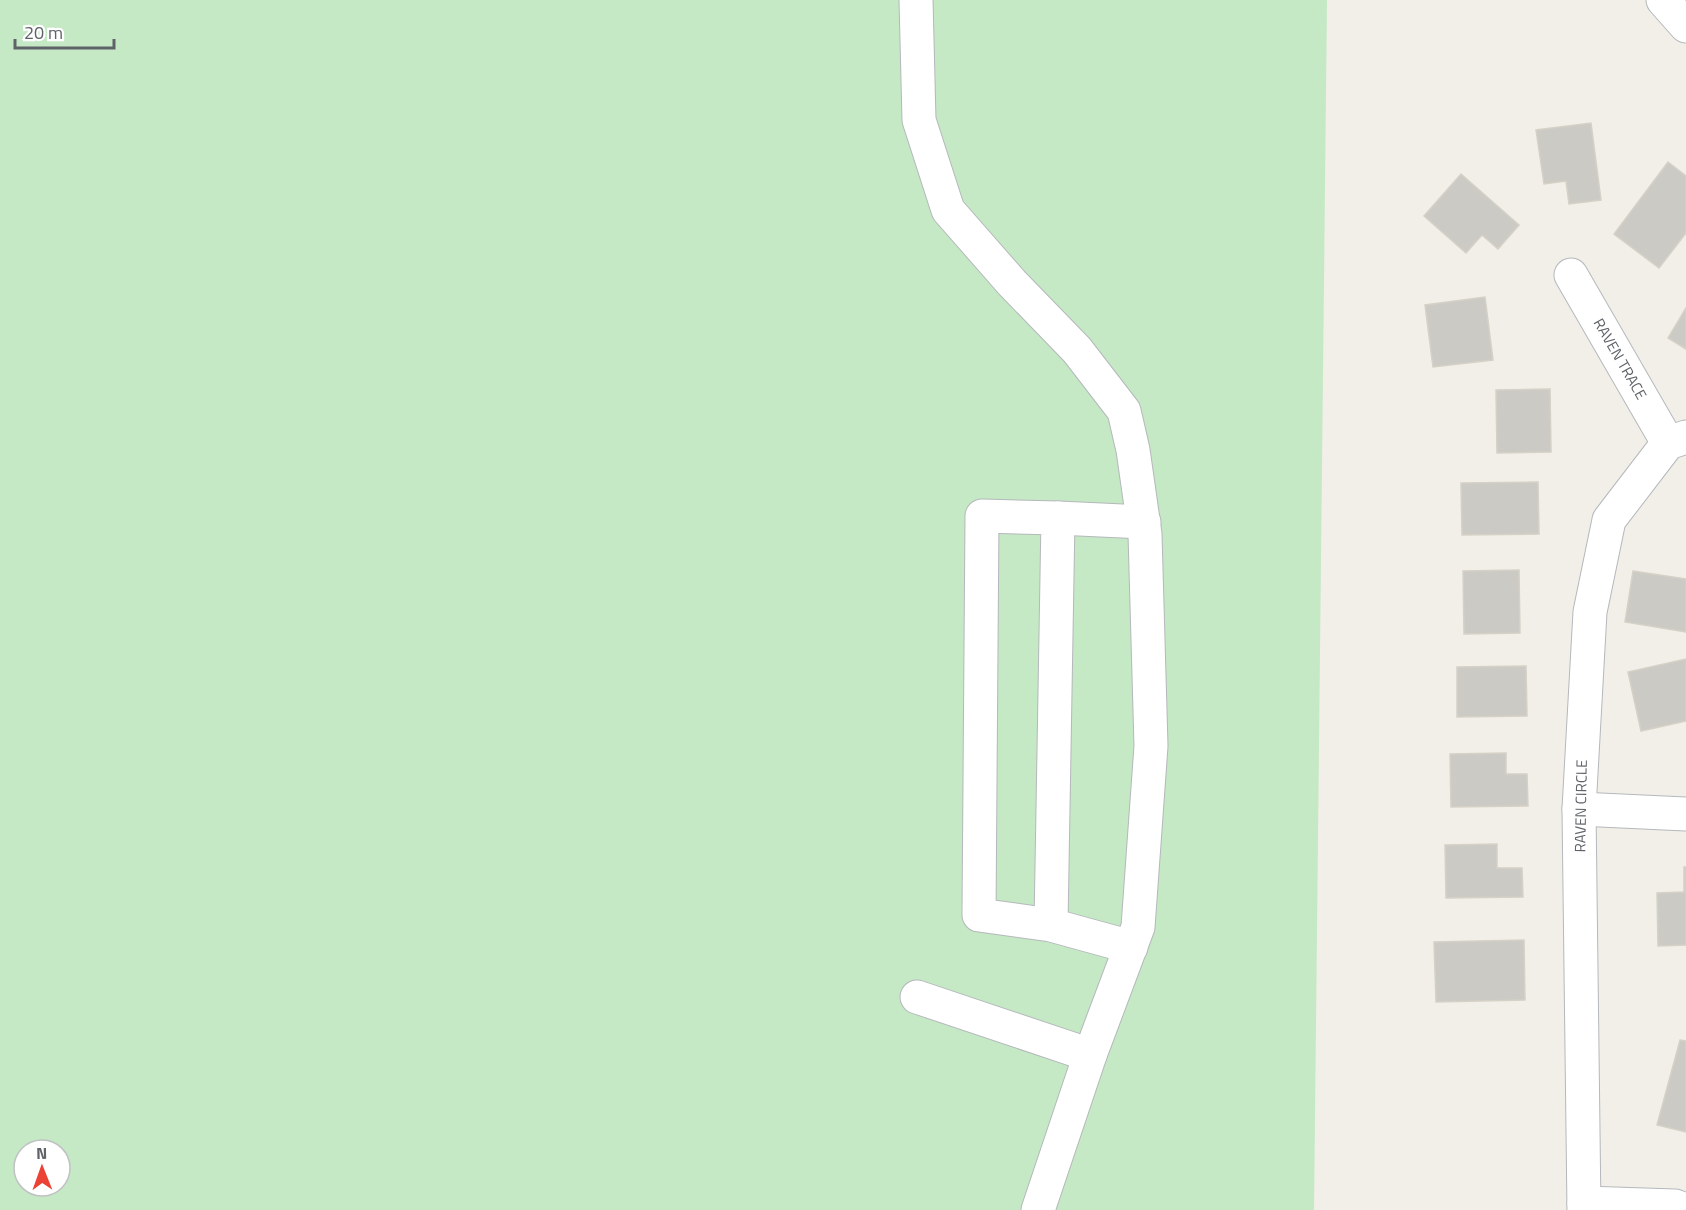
<svg xmlns="http://www.w3.org/2000/svg" width="1686" height="1210" viewBox="0 0 1686 1210" font-family="'Titillium Web',sans-serif">
<style>
.green{fill:#c5e8c5;fill-rule:evenodd}
.building{fill:#cccac5;stroke:#d6d1c6;stroke-width:1.5}
.lines{fill:none;stroke-linecap:round;stroke-linejoin:round}
.minor-casing{stroke:#b5b8bc;stroke-width:35}
.minor{stroke:#fff;stroke-width:33}
.labels{text-anchor:middle;stroke-width:5;stroke-linejoin:round;paint-order:stroke}
.street-label{font-size:15px;fill:#5f6368;stroke:#fff}
</style>
<rect width="100%" height="100%" fill="#f1efe8"/>
<path class="green" d="M 0,0 L 1327,0 L 1314,1210 L 0,1210 ZM 24,1150 L 60,1150 L 60,1186 L 24,1186 Z"/>
<g class="building">
<path d="M 1591,123 L 1601,200 L 1569,204 L 1566,181 L 1544,184 L 1536,130 Z"/>
<path d="M 1668,162 L 1686,176 L 1686,233 L 1659,268 L 1614,234 Z"/>
<path d="M 1461,174 L 1519,225 L 1498,249 L 1482,235 L 1466,253 L 1424,216 Z"/>
<path d="M 1485,297 L 1493,360 L 1433,367 L 1425,305 Z"/>
<path d="M 1686,308 L 1686,349 L 1668,338 Z"/>
<path d="M 1550,389 L 1551,452 L 1497,453 L 1496,390 Z"/>
<path d="M 1538,482 L 1539,534 L 1462,535 L 1461,483 Z"/>
<path d="M 1519,570 L 1520,633 L 1464,634 L 1463,571 Z"/>
<path d="M 1633,571 L 1686,579 L 1686,632 L 1625,622 Z"/>
<path d="M 1686,659 L 1686,721 L 1641,731 L 1628,672 Z"/>
<path d="M 1526,666 L 1527,716 L 1457,717 L 1457,667 Z"/>
<path d="M 1506,753 L 1506,774 L 1527,774 L 1528,806 L 1451,807 L 1450,754 Z"/>
<path d="M 1497,844 L 1497,868 L 1522,868 L 1523,897 L 1446,898 L 1445,845 Z"/>
<path d="M 1684,867 L 1686,867 L 1686,945 L 1658,946 L 1657,893 L 1684,892 Z"/>
<path d="M 1524,940 L 1525,1000 L 1436,1002 L 1434,942 Z"/>
<path d="M 1680,1040 L 1686,1041 L 1686,1132 L 1657,1125 Z"/>
</g>
<g class="lines">
<g class="minor-casing">
<g id="minor">
<path d="M 916,0 L 919,120 L 948,210 L 1012,283 L 1077,350 L 1124,411 L 1133,450 L 1145,534 L 1151,746 L 1138,927 L 1090,1055"/>
<path d="M 1663,0 L 1686,26"/>
<path d="M 1571,275 L 1668,443"/>
<path d="M 1058,518 L 1144,522"/>
<path d="M 1579,809 L 1686,814"/>
<path d="M 1051,925 L 979,915 L 982,516 L 1058,518 L 1051,925 L 1131,947"/>
<path d="M 917,997 L 1090,1055 L 1038,1210"/>
<path d="M 1584,1203 L 1675,1206 L 1686,1210"/>
<path d="M 1584,1210 L 1579,809 L 1590,612 L 1609,520 L 1668,443 L 1686,437"/>
</g>
</g>
<use href="#minor" class="minor"/>
</g>
<g class="labels">
<g class="street-label">
<text transform="translate(1620 359) rotate(60)" y="5">RAVEN TRACE</text>
<text transform="translate(1581 806) rotate(-89)" y="5">RAVEN CIRCLE</text>
</g>
</g>
<g transform="translate(42 1168) rotate(359)"><circle r="28" fill="#ffffff" stroke="#bfc1c3" stroke-width="1.5"/>
<path d="M0-4.5L10 22L0 15L-10 22Z" fill="#ea4335"/>
<text y="-9" font-size="16" font-weight="bold" text-anchor="middle" fill="#5f6368">N</text>
</g>
<path d="M15 39v9h99v-9" fill="none" stroke="#5f6368" stroke-width="3"/>
<text x="24" y="39" font-size="18" fill="#5f6368" stroke="#ffffff" stroke-width="4.5" paint-order="stroke">20 m</text>
</svg>
